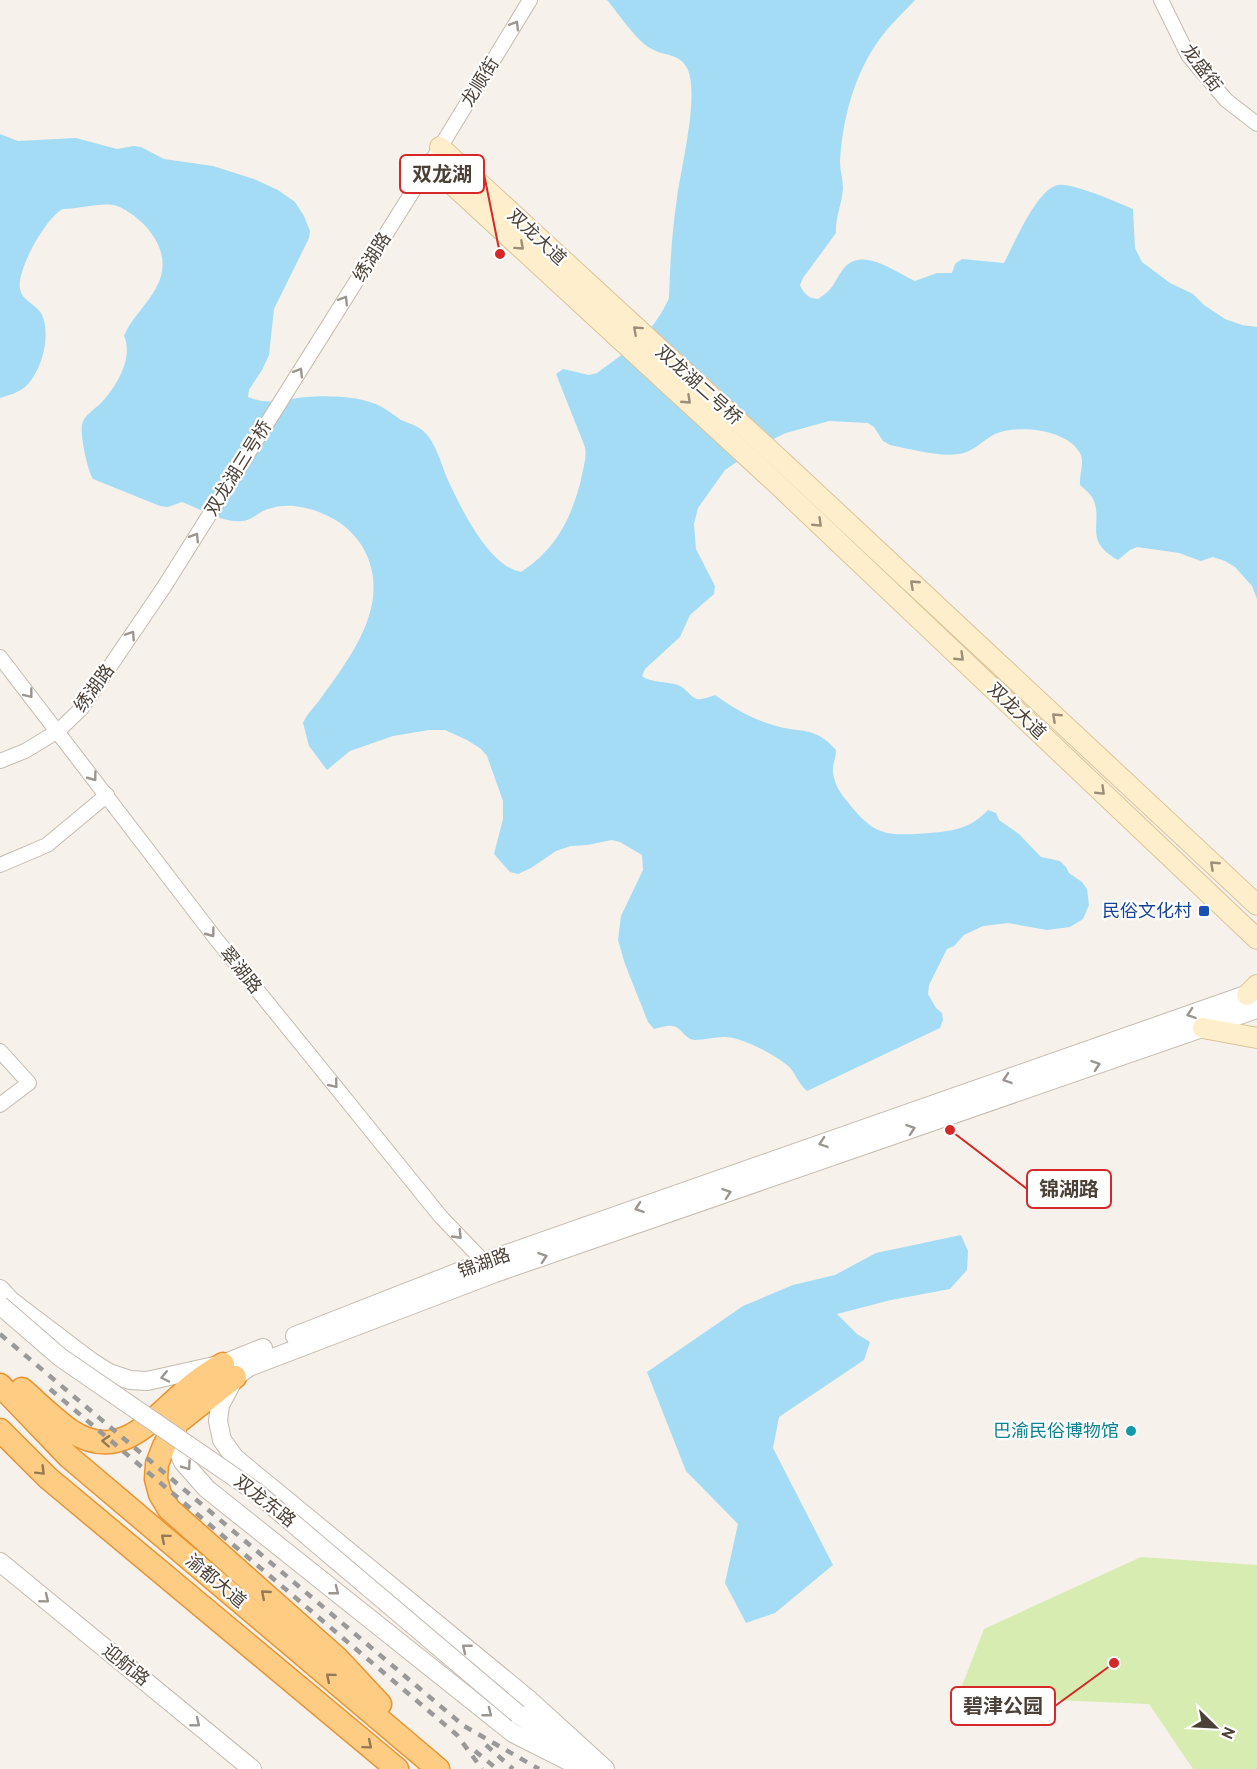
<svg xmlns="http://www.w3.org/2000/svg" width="1257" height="1769" viewBox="0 0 1257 1769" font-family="Overpass,'Noto Sans SC',sans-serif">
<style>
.green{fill:#d7ecb1}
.water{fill:#a4dcf6}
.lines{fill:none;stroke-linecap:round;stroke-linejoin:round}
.minor-casing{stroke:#c5bbaf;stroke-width:16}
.tertiary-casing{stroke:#c5bbaf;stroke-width:20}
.secondary-casing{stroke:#dcc49a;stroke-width:22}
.trunk-casing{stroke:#e89432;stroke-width:25}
.minor{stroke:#fff;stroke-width:14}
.tertiary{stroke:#fff;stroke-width:18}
.secondary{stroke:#ffeecb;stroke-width:20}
.trunk{stroke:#ffcc83;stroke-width:22}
.rail{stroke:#999;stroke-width:4.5;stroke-dasharray:8 8;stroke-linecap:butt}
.tertiary-bridge-casing{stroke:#c5bbaf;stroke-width:20;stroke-linecap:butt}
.tertiary-bridge{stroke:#fff;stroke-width:18}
.oneway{stroke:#9c9691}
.oneway2{stroke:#9c8f7a}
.oneway3{stroke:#937955}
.transit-dot{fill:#1a4fb4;stroke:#fff;stroke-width:2}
.culture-dot{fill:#0f9aa8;stroke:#fff;stroke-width:2}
.labels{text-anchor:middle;stroke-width:4.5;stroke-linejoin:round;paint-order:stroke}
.street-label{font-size:18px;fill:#4b4137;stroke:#fff}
.transit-label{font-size:18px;fill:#164399;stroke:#fff;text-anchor:end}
.culture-label{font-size:18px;fill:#0d838f;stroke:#fff;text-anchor:end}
.leader{fill:none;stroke:#d62828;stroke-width:2}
.callout-dot{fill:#d62828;stroke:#fff;stroke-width:2}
.callout{fill:#fff;stroke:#d62828;stroke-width:2}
.callout-label{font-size:20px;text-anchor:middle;font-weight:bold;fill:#4b4137}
</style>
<rect width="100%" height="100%" fill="#f6f1ea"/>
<path class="green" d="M 1141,1557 L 1257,1565 L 1257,1769 L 1193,1769 L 1149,1704 L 958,1696 L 984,1629 Z"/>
<g class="water">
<path d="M 607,0 L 915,0 C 908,8 900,15 893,23 C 858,60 843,112 840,161 C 840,171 843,179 843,188 C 842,204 835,218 836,233 L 803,278 L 800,285 C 804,294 808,298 818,299 C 837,287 833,281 845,267 C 864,247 896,273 915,281 L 937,273 L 952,273 L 955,264 L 962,259 L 1004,263 C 1014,244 1037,189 1058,185 C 1070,182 1120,203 1133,209 L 1135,248 L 1142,262 L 1170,283 L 1193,294 L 1204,305 L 1225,319 L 1242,325 L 1257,327 L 1257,599 L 1252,586 L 1235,567 L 1225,561 L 1213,557 L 1201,561 L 1179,553 L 1137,547 L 1130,550 L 1118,560 C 1082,540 1104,523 1093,499 C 1090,493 1084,489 1080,485 C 1079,474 1085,463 1080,453 C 1067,429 1018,424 995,434 C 983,440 972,453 959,454 C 937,457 911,449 890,445 L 883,441 L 874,427 L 868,423 L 829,421 L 786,433 L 765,443 L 725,470 L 698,508 L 694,524 L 696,549 L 715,586 L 714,594 L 690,615 L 680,637 L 645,669 L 642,676 C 650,683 666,681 678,685 C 686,688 689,696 697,699 C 702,700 709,697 715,695 C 733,708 752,719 773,725 C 801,734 814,725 836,750 C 836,758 832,765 833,772 C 834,783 840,793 847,801 C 875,837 886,836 930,833 C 954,831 971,828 988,810 L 996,813 L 999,820 L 1019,834 L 1041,857 L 1060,861 L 1066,867 L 1069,873 L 1082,882 L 1087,889 L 1089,905 L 1083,919 L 1070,927 L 1047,930 L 1008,923 L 983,926 L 964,935 L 954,946 L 947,949 L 929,985 L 928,994 L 936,1008 L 942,1013 L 943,1020 L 940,1028 L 807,1091 C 798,1084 795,1071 787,1065 C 773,1054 741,1036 723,1037 C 714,1037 704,1040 695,1040 C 684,1039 682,1027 672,1026 C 666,1025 660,1028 654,1029 L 648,1022 L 625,964 L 618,940 L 621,916 L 643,870 L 642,855 L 620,842 L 612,840 L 587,845 L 571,846 L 556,851 L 531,868 L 518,874 L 510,872 L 494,854 L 503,819 L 503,801 L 487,756 L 481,749 L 467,740 L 445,730 L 429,730 L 393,736 L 350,751 L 327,770 L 309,746 L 303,723 C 307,713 315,707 321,698 C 353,654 394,600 362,546 C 348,523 321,509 294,506 C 284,505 272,507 263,511 C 256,515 250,521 242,521 C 223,523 200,509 182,502 L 168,507 L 160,506 L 93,479 C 87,469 80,435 82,424 C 85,414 94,410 101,403 C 116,387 134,358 124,336 C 132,316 150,303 159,282 C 170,255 154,231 133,215 C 127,211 120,206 113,205 C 97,203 79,209 63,209 C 46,217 16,271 20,289 C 22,300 35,304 41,313 C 52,333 42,372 25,387 C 18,393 9,395 0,398 L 0,134 L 18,141 L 76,138 L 117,149 L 134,146 L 141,147 L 164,159 L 213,166 L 254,179 L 278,190 L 295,202 L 304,216 L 310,231 L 309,238 L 274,309 L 269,355 L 262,370 L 249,390 L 248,397 C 271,406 284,399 306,397 C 328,395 363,396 382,407 C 389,411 395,416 401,420 C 408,423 416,425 422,430 C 435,440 441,463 447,478 C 460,506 488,566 521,572 C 556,549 571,519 581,480 C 583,468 587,458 585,447 L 556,374 L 563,369 L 589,375 L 597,373 C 627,351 654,333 669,298 C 670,265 672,231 677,198 C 681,167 699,98 688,70 C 680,52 664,57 650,48 C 635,39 619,14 607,0 Z"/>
<path d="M 961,1235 L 968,1251 L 967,1270 L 950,1289 L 891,1300 L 837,1314 L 857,1334 L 870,1342 L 864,1360 L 779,1417 L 773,1448 L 833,1565 L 775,1613 L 746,1623 L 725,1583 L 738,1524 L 686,1471 L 647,1372 L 743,1306 L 793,1285 L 835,1275 L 876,1253 Z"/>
</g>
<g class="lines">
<g class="minor-casing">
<g id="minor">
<path d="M 1161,0 L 1188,55 L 1226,100 L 1257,124"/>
<path d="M 0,657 L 216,939 L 441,1217 L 490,1268"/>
<path d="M 0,761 L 25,751 L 58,731 L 81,709 L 164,587 L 430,164 L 530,0"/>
<path d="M 0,865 L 47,845 L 107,795"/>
<path d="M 0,1051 L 29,1083 L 0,1105"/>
</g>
</g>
<g class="tertiary-casing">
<g id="tertiary">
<path d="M 0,1289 L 11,1301 L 90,1361 L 109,1373 L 130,1380 L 147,1381 L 223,1364 L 263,1348"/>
<path d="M 295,1336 L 484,1262 L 1257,991"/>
<path d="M 177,1424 L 176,1445 L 183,1462 L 207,1489 L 513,1733 L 584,1769"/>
<path d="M 0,1562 L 252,1769"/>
<path d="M 518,1714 L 571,1751"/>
<path d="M 605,1769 L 527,1698 L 235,1458 L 222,1440 L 218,1421 L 220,1405 L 235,1377 L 249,1367 L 495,1273 L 1257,1009"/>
</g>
</g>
<g class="secondary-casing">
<g id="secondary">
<path d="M 440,147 L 789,468 L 1257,905"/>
<path d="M 430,164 L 776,483 L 1257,939"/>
<path d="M 1247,995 L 1257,985"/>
<path d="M 1203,1028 L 1257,1038"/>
</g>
</g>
<g class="trunk-casing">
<g id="trunk">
<path d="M 235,1377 L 177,1423 L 164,1446 L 157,1464 L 156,1479 L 160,1494 L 169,1509 L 337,1658 L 380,1704"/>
<path d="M 0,1385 L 69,1457 L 438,1769"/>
<path d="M 22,1389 C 38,1403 54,1419 71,1431 C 120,1463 151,1420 185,1391 C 197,1380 209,1372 223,1364"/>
<path d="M 0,1430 L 48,1478 L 397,1769"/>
</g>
</g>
<use href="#minor" class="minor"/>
<use href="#tertiary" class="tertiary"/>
<use href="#secondary" class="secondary"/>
<use href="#trunk" class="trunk"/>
<g class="rail">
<path d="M 0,1334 L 464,1726 L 539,1769"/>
<path d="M 50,1389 L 457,1735 L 482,1769"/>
<path d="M 486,1745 L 513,1769"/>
<path d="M 475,1751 L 497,1769"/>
</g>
<g class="tertiary-bridge-casing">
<path id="tertiary-bridge" d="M 0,1305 L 60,1357 L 256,1492 L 518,1714"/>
</g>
<use href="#tertiary-bridge" class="tertiary-bridge"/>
</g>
<defs><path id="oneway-chevron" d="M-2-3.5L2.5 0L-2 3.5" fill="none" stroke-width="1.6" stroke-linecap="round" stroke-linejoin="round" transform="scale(1.5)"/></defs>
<g class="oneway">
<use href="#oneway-chevron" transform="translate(515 25) rotate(-59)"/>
<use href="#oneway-chevron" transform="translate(344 300) rotate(-58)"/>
<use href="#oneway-chevron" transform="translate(299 372) rotate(-58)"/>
<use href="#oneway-chevron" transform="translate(195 537) rotate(-58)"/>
<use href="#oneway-chevron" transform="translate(131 635) rotate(-56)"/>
<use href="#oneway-chevron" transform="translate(29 694) rotate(52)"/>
<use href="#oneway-chevron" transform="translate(93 777) rotate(53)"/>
<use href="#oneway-chevron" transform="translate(211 933) rotate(53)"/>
<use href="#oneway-chevron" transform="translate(1191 1014) rotate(161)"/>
<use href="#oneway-chevron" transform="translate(1096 1065) rotate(-19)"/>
<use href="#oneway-chevron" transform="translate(1007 1079) rotate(161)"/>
<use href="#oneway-chevron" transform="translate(334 1084) rotate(51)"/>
<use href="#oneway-chevron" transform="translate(911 1129) rotate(-19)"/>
<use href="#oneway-chevron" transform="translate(823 1143) rotate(161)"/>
<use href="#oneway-chevron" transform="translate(727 1193) rotate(-19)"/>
<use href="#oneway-chevron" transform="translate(639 1208) rotate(161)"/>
<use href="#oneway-chevron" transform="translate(458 1235) rotate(46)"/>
<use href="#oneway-chevron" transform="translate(543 1257) rotate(-19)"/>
<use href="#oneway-chevron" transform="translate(165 1377) rotate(168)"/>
<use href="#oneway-chevron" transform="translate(187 1466) rotate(55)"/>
<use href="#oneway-chevron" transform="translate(335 1591) rotate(38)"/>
<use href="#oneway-chevron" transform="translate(45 1599) rotate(39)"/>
<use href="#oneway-chevron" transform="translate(466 1648) rotate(-141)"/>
<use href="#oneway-chevron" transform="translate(488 1713) rotate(38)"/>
<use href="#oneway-chevron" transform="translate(196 1723) rotate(39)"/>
</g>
<g class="oneway2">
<use href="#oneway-chevron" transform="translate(520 246) rotate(42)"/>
<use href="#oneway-chevron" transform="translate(637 330) rotate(-138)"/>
<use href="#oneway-chevron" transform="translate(687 400) rotate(43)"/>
<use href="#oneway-chevron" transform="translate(818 523) rotate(44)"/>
<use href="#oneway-chevron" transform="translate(914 584) rotate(-137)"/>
<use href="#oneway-chevron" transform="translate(960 657) rotate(44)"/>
<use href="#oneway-chevron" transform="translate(1056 717) rotate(-137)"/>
<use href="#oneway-chevron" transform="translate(1101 791) rotate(44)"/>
<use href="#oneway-chevron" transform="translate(1214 865) rotate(-137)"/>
</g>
<g class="oneway3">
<use href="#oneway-chevron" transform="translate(106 1441) rotate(-177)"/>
<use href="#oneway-chevron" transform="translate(41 1471) rotate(45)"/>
<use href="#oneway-chevron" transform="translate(165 1538) rotate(-140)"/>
<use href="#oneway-chevron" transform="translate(265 1594) rotate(-139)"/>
<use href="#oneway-chevron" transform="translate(330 1677) rotate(-140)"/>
<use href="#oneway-chevron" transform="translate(368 1745) rotate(40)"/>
</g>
<rect class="transit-dot" x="1198" y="905" width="12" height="12" rx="3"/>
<circle class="culture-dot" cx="1131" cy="1431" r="6"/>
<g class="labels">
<g class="street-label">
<text transform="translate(1202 68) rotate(53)" y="6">龙盛街</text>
<text transform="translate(480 82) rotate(-58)" y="6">龙顺街</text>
<text transform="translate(537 237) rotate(43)" y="6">双龙大道</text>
<text transform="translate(372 257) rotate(-58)" y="6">绣湖路</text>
<text transform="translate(699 385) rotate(42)" y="6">双龙湖二号桥</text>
<text transform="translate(238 468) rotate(-58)" y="6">双龙湖三号桥</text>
<text transform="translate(94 688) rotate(-54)" y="6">绣湖路</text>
<text transform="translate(1017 711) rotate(44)" y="6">双龙大道</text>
<text transform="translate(241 970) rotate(51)" y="6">翠湖路</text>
<text transform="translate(484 1263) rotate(-20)" y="6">锦湖路</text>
<text transform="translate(265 1501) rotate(38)" y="6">双龙东路</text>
<text transform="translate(216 1581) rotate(40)" y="6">渝都大道</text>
<text transform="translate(126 1665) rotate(39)" y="6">迎航路</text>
</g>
<g class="transit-label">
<text x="1192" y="917">民俗文化村</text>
</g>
<g class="culture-label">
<text x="1119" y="1437">巴渝民俗博物馆</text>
</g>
</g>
<path class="leader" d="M500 254L484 174M950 1130L1027 1189M1114 1663L1055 1706"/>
<g class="callout-dot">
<circle cx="500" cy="254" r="6"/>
<circle cx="950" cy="1130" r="6"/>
<circle cx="1114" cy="1663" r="6"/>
</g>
<g class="callout">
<rect x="400" y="155" width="84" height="38" rx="6"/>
<rect x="1027" y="1170" width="84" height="38" rx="6"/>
<rect x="951" y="1687" width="104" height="38" rx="6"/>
</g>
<g class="callout-label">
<text x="442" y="181">双龙湖</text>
<text x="1069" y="1196">锦湖路</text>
<text x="1003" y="1713">碧津公园</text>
</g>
<g transform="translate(1215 1727) rotate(114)" stroke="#ffffff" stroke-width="4.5" paint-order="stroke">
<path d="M0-4.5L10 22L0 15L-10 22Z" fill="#4b4137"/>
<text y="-9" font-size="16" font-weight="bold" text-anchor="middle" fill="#4b4137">N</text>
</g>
</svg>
